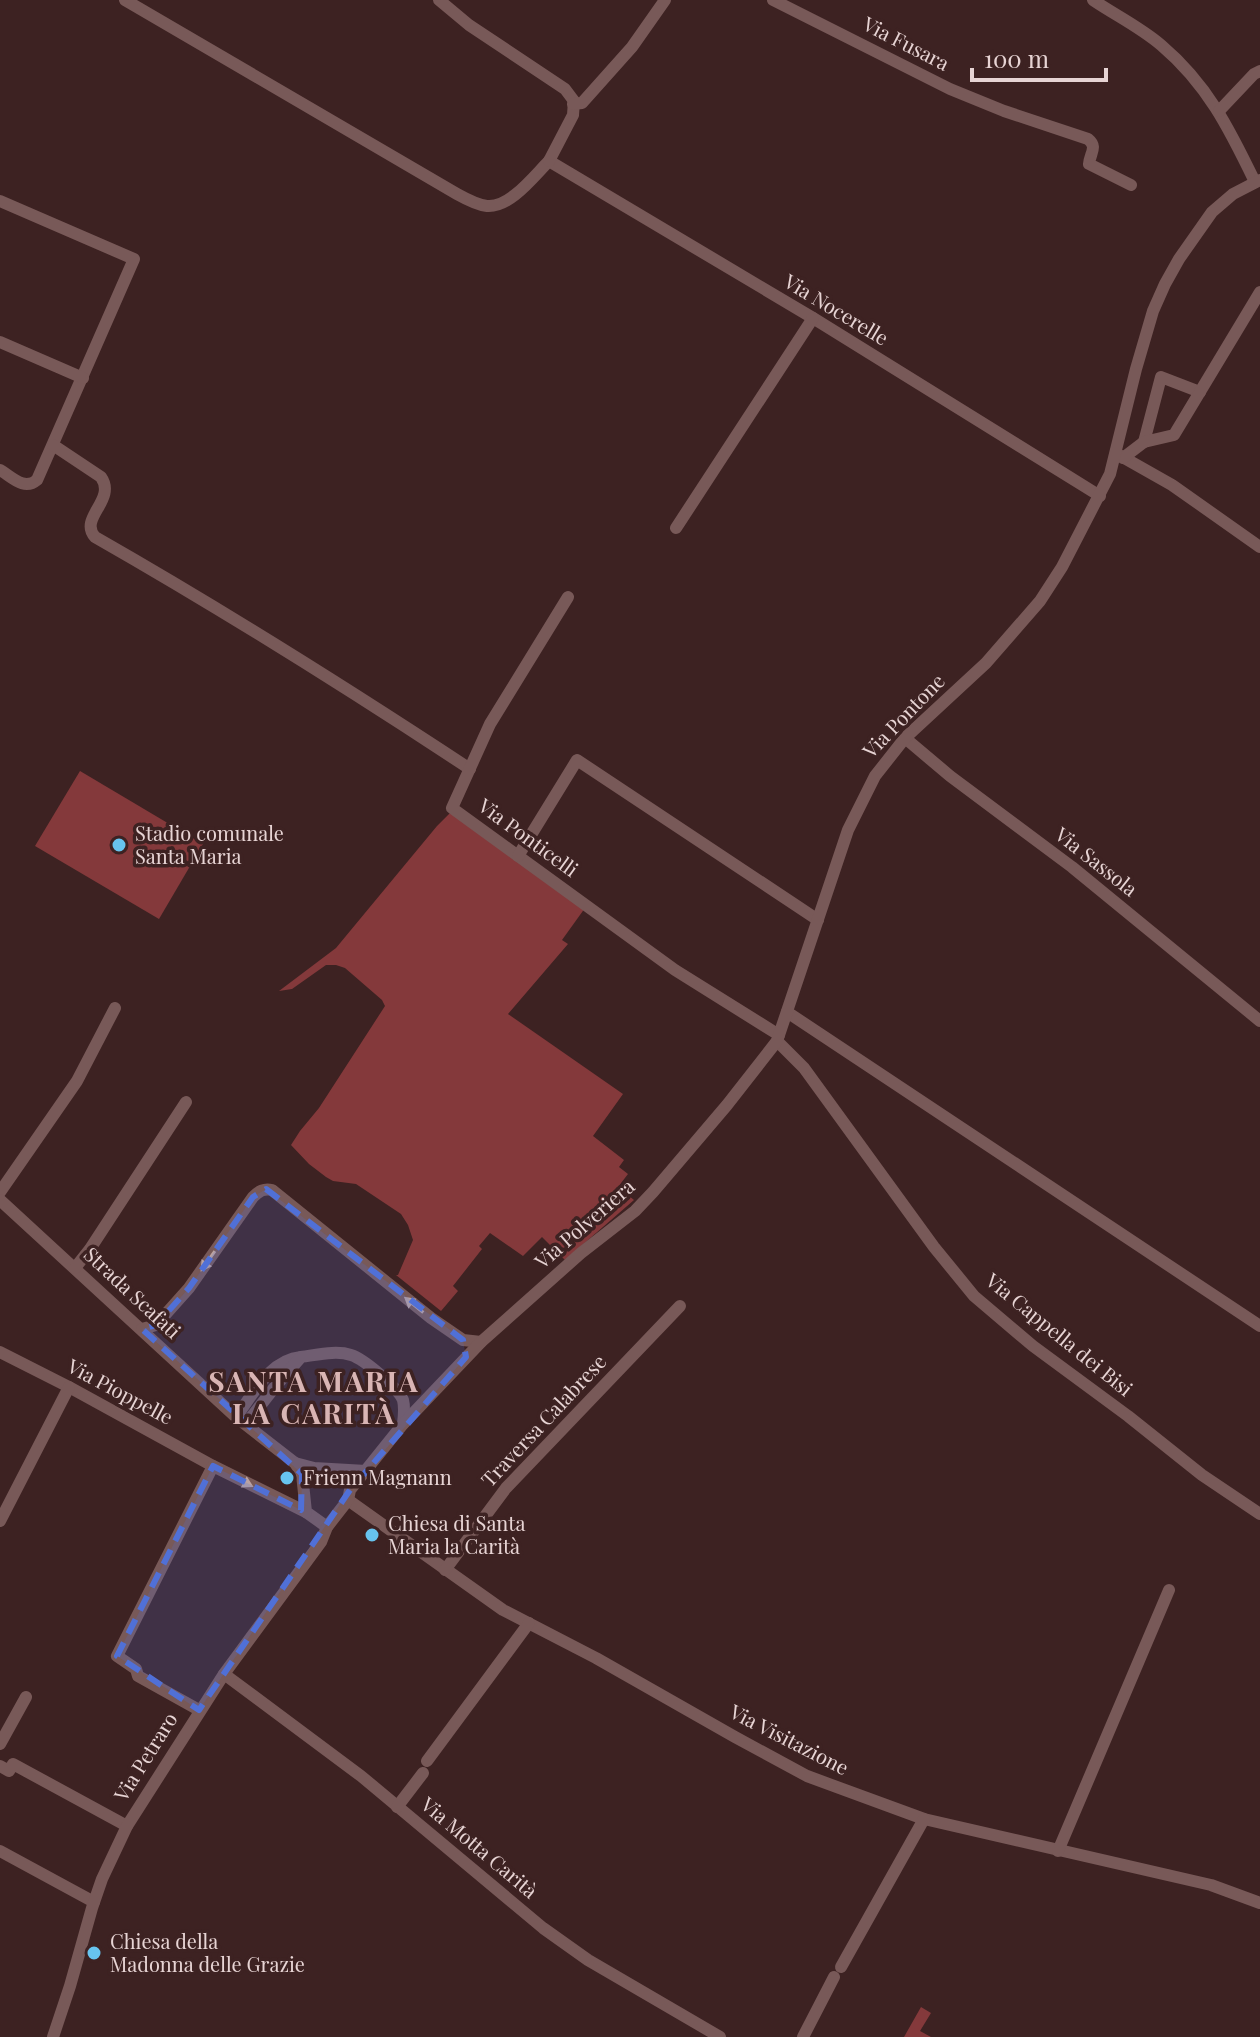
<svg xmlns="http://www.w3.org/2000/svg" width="1260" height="2037" viewBox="0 0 1260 2037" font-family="'Playfair Display',serif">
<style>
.green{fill:#84393b}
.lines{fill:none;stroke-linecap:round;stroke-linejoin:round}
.minor{stroke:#785958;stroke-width:12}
.oneway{fill:#bba3a2}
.marked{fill:#5070d7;fill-opacity:0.2;stroke:#5070d7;stroke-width:6;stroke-dasharray:16 10;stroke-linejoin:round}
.poi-dot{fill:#67c4ef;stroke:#3d2222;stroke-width:3}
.labels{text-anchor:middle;stroke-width:7;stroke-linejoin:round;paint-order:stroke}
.street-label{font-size:20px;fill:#e7d4d4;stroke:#3d2222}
.poi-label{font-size:20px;fill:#e7d4d4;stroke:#3d2222;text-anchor:start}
.district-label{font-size:28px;font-weight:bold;letter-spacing:2px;fill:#d9b5b4;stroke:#3d2222}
</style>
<rect width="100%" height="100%" fill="#3d2222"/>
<g class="green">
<path d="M 80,771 L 203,844 L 159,919 L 35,846 Z"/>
<path d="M 451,812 L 585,908 L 562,940 L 568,944 L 508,1014 L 623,1094 L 593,1136 L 624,1160 L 619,1167 L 628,1174 L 618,1187 L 634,1200 L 565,1260 L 542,1237 L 523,1256 L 490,1233 L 479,1246 L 482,1249 L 453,1286 L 458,1291 L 441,1311 L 396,1275 L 398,1275 L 413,1240 L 408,1225 L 401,1214 L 356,1184 L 333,1181 L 326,1177 L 309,1164 L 291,1145 L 300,1131 L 319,1108 L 385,1006 L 382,1000 L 345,968 L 336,965 L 326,965 L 292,989 L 279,991 L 336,948 L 437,826 Z"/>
<path d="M 921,2007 L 931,2013 L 920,2031 L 931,2037 L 904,2037 Z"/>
</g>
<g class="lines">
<g class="minor">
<path d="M 125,0 L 457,194 C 466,199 477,205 487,206 C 510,208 534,176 549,161 L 813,318 L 1100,496"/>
<path d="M 439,0 L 469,25 L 565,89 L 574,101 L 573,115 L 549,161"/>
<path d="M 773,0 L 950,89 L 1004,111 L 1088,139 C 1098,147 1090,153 1089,164 L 1131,185"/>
<path d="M 1093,0 C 1115,15 1140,27 1161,45 C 1207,84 1229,128 1255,182"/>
<path d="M 573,104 L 582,103 L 632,47 L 665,0"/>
<path d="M 1219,111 L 1254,74 L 1260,71"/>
<path d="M 0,201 L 134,259 L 37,480 C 24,491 12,477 0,470"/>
<path d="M 0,342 L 83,378"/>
<path d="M 1144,442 L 1161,377 L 1200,392"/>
<path d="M 53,445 L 101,477 C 117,500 78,518 95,537 C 223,610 347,688 470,769"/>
<path d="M 1119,455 L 1172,485 L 1260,547"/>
<path d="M 1123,458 L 1144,442 L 1174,435 L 1260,292"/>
<path d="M 676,528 L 813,318"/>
<path d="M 568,597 L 490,724 L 452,808 L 675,970 L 779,1035"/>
<path d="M 905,738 L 950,776 L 1072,867 L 1260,1021"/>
<path d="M 518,856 L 577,760 L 818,920"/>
<path d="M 787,1012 L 1260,1326"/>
<path d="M 777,1041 L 804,1068 L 934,1247 L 974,1296 L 1033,1346 L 1128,1416 L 1202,1475 L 1260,1514"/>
<path d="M 0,1192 L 77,1081 L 115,1008"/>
<path d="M 0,1200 L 236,1417 L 295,1463 L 302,1474 L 306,1512 L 327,1527"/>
<path d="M 75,1268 L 90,1249 L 186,1102"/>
<path d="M 142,1329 L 156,1325 L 189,1288 L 253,1197 C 259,1191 264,1188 272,1190 L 431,1318 L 463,1340 L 481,1342"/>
<path d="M 0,1352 L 69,1387 L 213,1466 L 306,1512"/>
<path d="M 236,1417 C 254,1393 270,1360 301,1357"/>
<path d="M 246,1424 L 274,1388 L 301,1357 C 317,1355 336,1350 351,1355 C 364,1359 398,1388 403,1400 C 405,1408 404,1416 403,1424"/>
<path d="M 295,1463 L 314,1468 L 366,1471"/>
<path d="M 348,1500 L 503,1610 L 596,1658 L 735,1737 L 807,1776 L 924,1819 L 1211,1885 L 1260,1903"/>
<path d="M 0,1521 L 69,1387"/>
<path d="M 445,1570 L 506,1488 L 680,1306"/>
<path d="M 224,1674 L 361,1776 L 543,1928 L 588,1960 L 720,2037"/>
<path d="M 199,1710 L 138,1676 L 136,1669 L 117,1656 L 213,1466"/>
<path d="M 0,1744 L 26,1697"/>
<path d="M 427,1761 L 529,1623"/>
<path d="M 0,1766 L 9,1771 L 13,1764 L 127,1826"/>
<path d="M 397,1807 L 423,1773"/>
<path d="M 0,1851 L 94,1902"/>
<path d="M 1058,1851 L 1169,1590"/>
<path d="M 841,1967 L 924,1819"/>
<path d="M 53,2037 L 70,1986 L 92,1908 L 102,1879 L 127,1826 L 224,1674 L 321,1542 L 327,1527 L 348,1500 L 350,1490 L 403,1424 L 481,1342 L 581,1253 L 635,1211 L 653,1192 L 727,1105 L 777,1041 L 848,830 L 875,776 L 905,738 L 986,663 L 1040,601 L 1062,567 L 1110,474 L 1136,369 L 1153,311 L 1165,284 L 1179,259 L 1212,212 L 1233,194 L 1260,180"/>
<path d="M 803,2037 L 834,1977"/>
</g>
</g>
<defs><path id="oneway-solid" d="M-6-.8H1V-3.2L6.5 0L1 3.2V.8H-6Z" transform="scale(2)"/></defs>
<g class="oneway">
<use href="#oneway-solid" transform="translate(208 1261) rotate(125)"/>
<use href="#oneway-solid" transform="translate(414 1305) rotate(-141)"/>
<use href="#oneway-solid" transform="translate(242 1481) rotate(27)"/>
</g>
<path class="marked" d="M 266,1189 L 463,1340 L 466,1357 L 350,1490 L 199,1710 L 117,1656 L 213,1466 L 301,1510 L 302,1474 L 142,1329 L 156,1325 L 189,1288 L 253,1197 Z"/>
<g class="poi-dot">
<circle cx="119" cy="845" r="8"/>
<circle cx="287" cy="1478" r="8"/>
<circle cx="372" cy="1535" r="8"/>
<circle cx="94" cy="1953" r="8"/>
</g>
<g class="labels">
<g class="street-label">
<text transform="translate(906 44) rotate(27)" y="7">Via Fusara</text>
<text transform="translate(836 310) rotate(31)" y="7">Via Nocerelle</text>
<text transform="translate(904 716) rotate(-46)" y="7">Via Pontone</text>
<text transform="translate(528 838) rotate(36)" y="7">Via Ponticelli</text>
<text transform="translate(1096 862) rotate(38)" y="7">Via Sassola</text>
<text transform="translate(585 1224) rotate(-41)" y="7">Via Polveriera</text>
<text transform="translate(132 1293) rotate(43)" y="7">Strada Scafati</text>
<text transform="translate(1059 1335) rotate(39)" y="7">Via Cappella dei Bisi</text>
<text transform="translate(120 1392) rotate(28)" y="7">Via Pioppelle</text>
<text transform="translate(544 1421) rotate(-47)" y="7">Traversa Calabrese</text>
<text transform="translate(789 1740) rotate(27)" y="7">Via Visitazione</text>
<text transform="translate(146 1757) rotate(-58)" y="7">Via Petraro</text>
<text transform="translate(479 1848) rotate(40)" y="7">Via Motta Carità</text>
</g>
<g class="poi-label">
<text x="135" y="841">Stadio comunale<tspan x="135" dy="23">Santa Maria</tspan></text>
<text x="303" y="1485">Frienn Magnann</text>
<text x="388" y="1531">Chiesa di Santa<tspan x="388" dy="23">Maria la Carità</tspan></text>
<text x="110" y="1949">Chiesa della<tspan x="110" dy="23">Madonna delle Grazie</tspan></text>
</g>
<g class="district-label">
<text x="314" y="1392">SANTA MARIA<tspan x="314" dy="32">LA CARITÀ</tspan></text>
</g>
</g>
<path d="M972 68v12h134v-12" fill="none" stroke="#e7d4d4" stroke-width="4"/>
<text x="984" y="68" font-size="24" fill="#e7d4d4" stroke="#3d2222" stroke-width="6" paint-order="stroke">100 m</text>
</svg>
